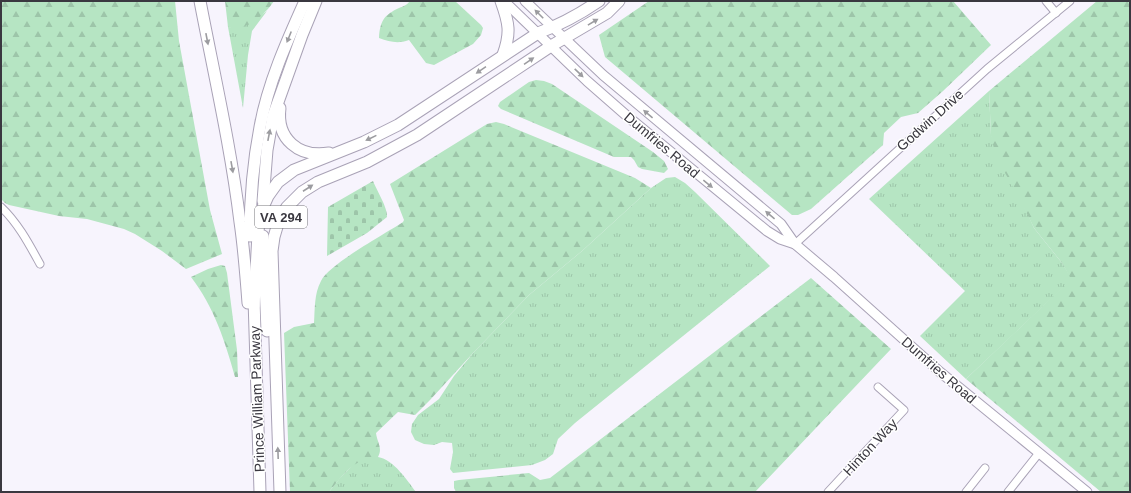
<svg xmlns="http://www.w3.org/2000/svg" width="1131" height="493" viewBox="0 0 1131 493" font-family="Helvetica,sans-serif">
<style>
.grass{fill:url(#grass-tufts)}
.forest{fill:url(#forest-firs)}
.cemetery{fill:url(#cemetery-stones)}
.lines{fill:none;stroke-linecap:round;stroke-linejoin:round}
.minor-casing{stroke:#a9a2b6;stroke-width:9}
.major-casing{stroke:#a9a2b6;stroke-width:11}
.highway-casing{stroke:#a9a2b6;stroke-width:13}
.minor{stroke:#fff;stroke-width:7}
.major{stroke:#fff;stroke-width:9}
.highway{stroke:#fff;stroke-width:11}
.oneway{fill:#9c9ca0}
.labels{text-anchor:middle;stroke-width:3;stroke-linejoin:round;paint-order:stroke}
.shield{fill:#fff;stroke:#757479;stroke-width:1}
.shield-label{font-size:13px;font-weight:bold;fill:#3a3840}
.street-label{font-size:14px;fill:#3a3840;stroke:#fff}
</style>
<defs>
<pattern id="grass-tufts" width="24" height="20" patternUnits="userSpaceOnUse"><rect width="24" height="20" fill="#b6e5c3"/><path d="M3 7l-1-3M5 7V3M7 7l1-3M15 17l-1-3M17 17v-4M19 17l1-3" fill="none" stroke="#9dc5a9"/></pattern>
<pattern id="forest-firs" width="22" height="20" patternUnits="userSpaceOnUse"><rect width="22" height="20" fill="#b6e5c3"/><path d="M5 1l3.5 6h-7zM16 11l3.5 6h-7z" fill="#9dc5a9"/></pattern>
<pattern id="cemetery-stones" width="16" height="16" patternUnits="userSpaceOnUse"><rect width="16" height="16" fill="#b6e5c3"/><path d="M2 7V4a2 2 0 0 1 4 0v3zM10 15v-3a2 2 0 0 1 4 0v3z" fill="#9dc5a9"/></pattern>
</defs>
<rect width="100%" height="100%" fill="#f7f4fd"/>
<g class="grass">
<path d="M 267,11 L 252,31 L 248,55 L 243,108 L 228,27 C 245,29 254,20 267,11 Z"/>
<path d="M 989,91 L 991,135 L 1034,228 L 1062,263 L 1072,279 L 966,379 L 920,336 L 965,291 L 869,199 Z"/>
<path d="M 675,177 L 685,183 L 695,192 L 770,266 L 575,423 L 558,439 L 553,454 L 545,460 L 532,465 L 453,473 L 450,469 L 453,452 L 452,443 L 442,442 L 434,445 L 424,444 L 415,440 L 411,432 L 412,424 L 418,415 L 439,399 L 454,376 L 474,352 L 529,295 L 582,251 L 651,188 L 666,178 Z"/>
<path d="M 368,457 C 371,457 375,456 378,457 C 394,460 407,480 416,492 L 329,492 L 340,478 L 356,462 Z"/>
</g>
<g class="forest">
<path d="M 1,1 L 175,1 L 179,41 L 210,210 L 222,254 L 186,269 L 162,251 L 135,234 L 124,229 L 87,219 L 59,216 L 9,205 L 5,203 L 1,199 Z"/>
<path d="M 225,1 L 274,1 C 267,12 252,26 238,28 C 235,29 231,28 228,27 Z"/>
<path d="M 410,1 L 455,1 L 481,25 L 483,28 L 481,35 L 473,44 L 434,65 L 426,63 L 409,40 C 398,44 390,42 379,38 C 380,21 384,15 399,8 C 404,6 407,5 410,1 Z"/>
<path d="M 649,1 L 953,1 L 991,45 L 943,91 L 918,113 L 901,117 L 884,133 L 883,145 L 811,209 L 798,215 L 792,215 L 605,57 L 599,35 Z"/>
<path d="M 1097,1 L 1130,1 L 1130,492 L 1101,492 L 966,379 L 1071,279 L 1062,263 L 1034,228 L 1017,194 L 996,157 L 991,136 L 989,91 Z"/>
<path d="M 536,80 L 544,81 L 552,84 L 653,152 L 664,161 L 668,169 L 664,173 L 642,169 L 638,167 L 634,160 L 631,157 L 614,157 L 501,109 L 498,106 L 500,102 L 529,82 Z"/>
<path d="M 496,122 L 504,124 L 635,178 L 651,188 L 582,251 L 529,295 L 474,352 L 430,400 L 415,415 L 398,412 L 376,433 C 377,442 383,448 378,457 C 354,458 343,475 329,492 L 290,492 L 284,333 L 294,327 L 314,323 C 315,309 314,294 321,281 C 329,264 385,234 403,222 L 404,220 L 390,184 L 487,124 Z"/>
<path d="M 221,265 L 225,266 L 227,273 L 237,350 L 238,377 L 235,377 C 225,341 214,307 191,277 L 208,269 Z"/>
<path d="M 811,278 L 891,349 L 755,492 L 456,492 L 454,488 L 454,481 L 459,480 L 529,473 L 540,480 L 550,478 Z"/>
</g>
<path class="cemetery" d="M 373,181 C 377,191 388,208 387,217 L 367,233 L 327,256 L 328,207 Z"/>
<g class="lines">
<g class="minor-casing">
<g id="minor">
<path d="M 1046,1 L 1056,13"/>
<path d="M 1,207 C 18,223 29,244 40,264"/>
<path d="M 795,244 L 987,69 L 1070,1"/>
<path d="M 828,492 L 904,410 L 878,387"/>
<path d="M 966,492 L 985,468"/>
<path d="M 1008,492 L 1039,453"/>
</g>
</g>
<g class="major-casing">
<g id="major">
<path d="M 504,1 L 587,81 L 627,116 L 767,231 L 780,239 L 795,244"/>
<path d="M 525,1 L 603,75 L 781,224 L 795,244 L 834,277 L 940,372 L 1087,492"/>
</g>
</g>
<g class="highway-casing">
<g id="highway">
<path d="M 200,1 C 214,74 231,148 240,222 C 244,249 246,276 248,303"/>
<path d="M 501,1 C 509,23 511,33 503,55"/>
<path d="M 280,108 C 276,139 299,158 329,153"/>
<path d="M 263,201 L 267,150 L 273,116 L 302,35 L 316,1"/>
<path d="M 250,236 C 250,199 253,163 260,127 C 268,83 287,41 305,1"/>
<path d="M 263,236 L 267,331"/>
<path d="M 254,299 L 260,492"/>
<path d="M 254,306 L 259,216 L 268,196 L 278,182 L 294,170 L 364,142 L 398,125 L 538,33 C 560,25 580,14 599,1"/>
<path d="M 280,492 L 272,251 L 274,237 L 279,220 L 287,207 L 302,192 L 318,182 L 367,162 L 417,135 L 551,46 L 607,13 L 619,1"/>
</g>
</g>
<use href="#minor" class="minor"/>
<use href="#major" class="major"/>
<use href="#highway" class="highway"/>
</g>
<defs><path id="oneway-solid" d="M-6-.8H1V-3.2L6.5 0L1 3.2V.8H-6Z"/></defs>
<g class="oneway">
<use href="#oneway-solid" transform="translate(539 14) rotate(-135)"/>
<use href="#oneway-solid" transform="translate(593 22) rotate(-31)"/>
<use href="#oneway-solid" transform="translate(289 37) rotate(112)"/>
<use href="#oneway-solid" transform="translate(207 39) rotate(79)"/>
<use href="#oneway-solid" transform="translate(529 61) rotate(-34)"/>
<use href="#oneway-solid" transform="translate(481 70) rotate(146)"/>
<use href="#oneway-solid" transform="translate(579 73) rotate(44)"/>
<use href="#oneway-solid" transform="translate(648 114) rotate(-140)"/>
<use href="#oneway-solid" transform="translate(269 135) rotate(-79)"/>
<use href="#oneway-solid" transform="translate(371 138) rotate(154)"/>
<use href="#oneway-solid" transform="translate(232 167) rotate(80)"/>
<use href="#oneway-solid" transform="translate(708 184) rotate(39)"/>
<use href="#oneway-solid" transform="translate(308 188) rotate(-33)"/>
<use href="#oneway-solid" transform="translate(770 215) rotate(-140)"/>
<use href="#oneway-solid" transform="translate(278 453) rotate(-92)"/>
</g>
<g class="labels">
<rect class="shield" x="255" y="206" width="52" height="22" rx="3"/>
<g class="shield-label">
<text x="281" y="222">VA 294</text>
</g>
<g class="street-label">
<text transform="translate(930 120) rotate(-42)" y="5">Godwin Drive</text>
<text transform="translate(662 145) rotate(40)" y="5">Dumfries Road</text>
<text transform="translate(939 370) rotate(41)" y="5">Dumfries Road</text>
<text transform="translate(257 399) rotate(-92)" y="5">Prince William Parkway</text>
<text transform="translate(870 447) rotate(-47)" y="5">Hinton Way</text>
</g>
</g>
<rect width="1131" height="493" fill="none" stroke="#3a3840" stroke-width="4"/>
</svg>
